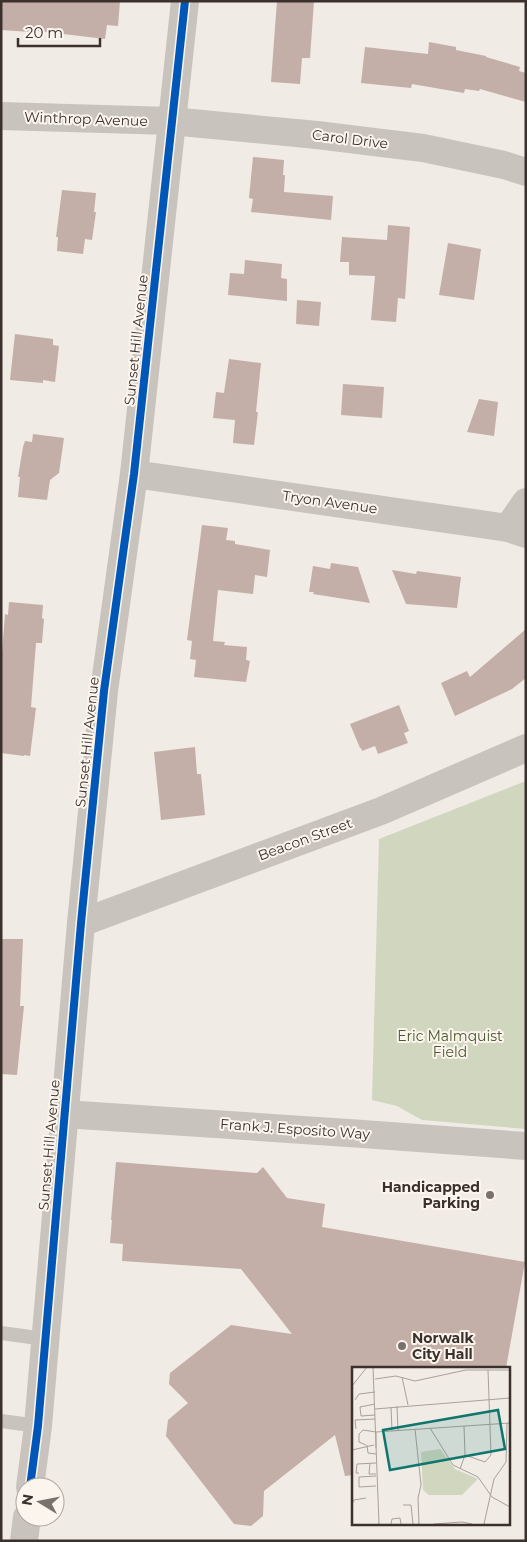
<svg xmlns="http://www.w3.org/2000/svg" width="527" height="1542" viewBox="0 0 527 1542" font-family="Montserrat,sans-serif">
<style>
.green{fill:#d1d6bf}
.building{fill:#c3afa7}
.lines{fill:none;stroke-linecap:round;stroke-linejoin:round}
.service{stroke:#c9c3be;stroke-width:14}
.minor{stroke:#c9c3be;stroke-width:28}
.cycleway-casing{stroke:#fbf5ee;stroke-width:11}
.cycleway{stroke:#0057b8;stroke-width:8}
.poi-dot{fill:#7a716c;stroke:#fbf5ee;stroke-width:2}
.labels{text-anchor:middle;stroke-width:4;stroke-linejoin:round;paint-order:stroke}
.street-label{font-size:14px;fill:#3b302b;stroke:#fbf5ee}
.park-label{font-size:14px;fill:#4a5a2e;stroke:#fbf5ee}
.poi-label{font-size:14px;font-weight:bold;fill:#3b302b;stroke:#fbf5ee;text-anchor:end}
.inset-road{fill:none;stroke:#a8a09b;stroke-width:1}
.view{fill:#0f766e;fill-opacity:0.15;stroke:#0f766e;stroke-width:2.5}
.inset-edge{fill:none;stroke:#3b302b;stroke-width:2.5}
</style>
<rect width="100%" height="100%" fill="#f0ebe5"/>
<path class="green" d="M 526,781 L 526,1129 L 422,1120 L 397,1106 L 372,1100 L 379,839 Z"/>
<g class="building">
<path d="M 1,1 L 120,1 L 118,26 L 107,25 L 105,39 L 30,30 L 30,32 L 1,30 Z"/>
<path d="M 277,1 L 314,1 L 310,58 L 302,58 L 300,84 L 271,82 Z"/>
<path d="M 429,42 L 456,47 L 456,50 L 486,56 L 486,57 L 520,67 L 519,71 L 526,73 L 526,102 L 480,89 L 479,91 L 465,89 L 464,93 L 412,84 L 411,88 L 361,83 L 365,47 L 428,54 Z"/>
<path d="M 253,157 L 284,160 L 283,175 L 285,175 L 284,192 L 333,196 L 331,220 L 251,212 L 253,199 L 249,198 Z"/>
<path d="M 62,190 L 96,193 L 94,212 L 96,212 L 92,240 L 85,239 L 83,254 L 57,251 L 58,237 L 56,237 Z"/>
<path d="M 388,225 L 410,227 L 405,299 L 398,298 L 396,322 L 371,320 L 375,276 L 349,275 L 349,262 L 340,262 L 342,237 L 387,240 Z"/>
<path d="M 448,243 L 481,249 L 474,300 L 439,295 Z"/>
<path d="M 245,260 L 282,264 L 281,278 L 287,279 L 287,301 L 228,295 L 230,273 L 244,274 Z"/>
<path d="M 297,300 L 321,302 L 319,326 L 296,324 Z"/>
<path d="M 15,334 L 53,339 L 53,345 L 59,346 L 55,382 L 43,380 L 43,383 L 10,380 Z"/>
<path d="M 229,359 L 261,363 L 256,412 L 258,412 L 254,445 L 233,443 L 235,420 L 213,418 L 216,392 L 224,393 Z"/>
<path d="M 343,384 L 384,387 L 382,418 L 341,415 Z"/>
<path d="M 479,399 L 498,402 L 494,436 L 467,432 Z"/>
<path d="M 33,434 L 64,438 L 59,473 L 50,480 L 47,500 L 18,497 L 20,477 L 18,477 L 23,447 L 25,441 L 32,442 Z"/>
<path d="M 202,525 L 228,528 L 226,540 L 235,541 L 235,544 L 270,550 L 267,577 L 255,575 L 253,594 L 218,590 L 213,641 L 225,642 L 224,645 L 247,647 L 246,660 L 250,661 L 246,682 L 194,677 L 196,660 L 190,659 L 192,641 L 187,640 Z"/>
<path d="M 331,563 L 358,567 L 370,603 L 313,594 L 314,592 L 309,592 L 313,566 L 330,569 Z"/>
<path d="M 392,570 L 416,574 L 417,571 L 461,577 L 457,608 L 406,604 Z"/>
<path d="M 9,602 L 43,605 L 42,618 L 44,619 L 42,643 L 36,643 L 31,707 L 36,708 L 30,756 L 24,755 L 24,756 L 1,753 L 1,666 L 5,614 L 8,615 Z"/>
<path d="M 526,629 L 526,678 L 512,689 L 455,716 L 441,683 L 467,671 L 470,677 Z"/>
<path d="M 399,705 L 409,731 L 404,733 L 408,743 L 378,754 L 375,746 L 362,751 L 361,748 L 360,748 L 350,724 Z"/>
<path d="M 195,747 L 197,774 L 201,774 L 205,815 L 161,820 L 154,752 Z"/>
<path d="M 1,939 L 23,939 L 20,1006 L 24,1006 L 17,1075 L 1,1074 Z"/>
<path d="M 116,1162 L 257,1173 L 263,1167 L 287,1198 L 325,1204 L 322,1227 L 525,1262 L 506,1368 L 353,1368 L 353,1475 L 345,1476 L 335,1435 L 264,1491 L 263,1516 L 251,1526 L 234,1524 L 166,1436 L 168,1420 L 188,1403 L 169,1384 L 170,1373 L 231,1325 L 292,1334 L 241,1269 L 122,1261 L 123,1244 L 110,1243 L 112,1220 L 111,1220 Z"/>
</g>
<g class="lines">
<g class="service">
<path d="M 1,1333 L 45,1339"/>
<path d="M 1,1421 L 38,1426"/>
</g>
<g class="minor">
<path d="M 1,116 L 171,121 L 317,135 L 423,148 L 504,165 L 526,172"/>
<path d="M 134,474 L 508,528 L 526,534"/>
<path d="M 508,528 L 526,502"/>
<path d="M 81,923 L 381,811 L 526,748"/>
<path d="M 64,1114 L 363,1134 L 526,1146"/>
<path d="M 30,1487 L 38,1426 L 81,923 L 104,691 L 134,474 L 185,1"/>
<path d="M 24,1541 L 27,1517"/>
</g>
<g class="cycleway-casing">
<path id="cycleway" d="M 30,1487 L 38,1426 L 81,923 L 104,691 L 134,474 L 185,1"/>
</g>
<use href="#cycleway" class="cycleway"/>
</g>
<g class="poi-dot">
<circle cx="490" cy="1195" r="5"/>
<circle cx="402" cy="1346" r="5"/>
</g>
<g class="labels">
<g class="street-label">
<text transform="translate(86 119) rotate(2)" y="5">Winthrop Avenue</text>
<text transform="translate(350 139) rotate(7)" y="5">Carol Drive</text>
<text transform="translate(136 340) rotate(-84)" y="5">Sunset Hill Avenue</text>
<text transform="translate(330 502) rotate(8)" y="5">Tryon Avenue</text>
<text transform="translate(87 742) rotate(-84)" y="5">Sunset Hill Avenue</text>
<text transform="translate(305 839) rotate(-20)" y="5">Beacon Street</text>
<text transform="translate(295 1129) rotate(4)" y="5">Frank J. Esposito Way</text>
<text transform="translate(49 1145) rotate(-85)" y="5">Sunset Hill Avenue</text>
</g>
<g class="park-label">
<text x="450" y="1041">Eric Malmquist<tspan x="450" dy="16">Field</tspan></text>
</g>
<g class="poi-label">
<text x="480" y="1192">Handicapped<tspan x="480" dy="16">Parking</tspan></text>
<text x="412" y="1343" text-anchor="start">Norwalk<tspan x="412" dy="16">City Hall</tspan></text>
</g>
</g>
<g transform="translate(352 1367)">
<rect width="158" height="158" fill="#f0ebe5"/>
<path d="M 88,82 L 103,102 L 126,112 L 110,128 L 77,128 L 71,123 L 69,85 Z" fill="#d1d6bf"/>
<path class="inset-road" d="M 21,0 L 27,157M 50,10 L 56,38M 23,12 L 44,9 L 63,14 L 114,3 L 158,3M 0,19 L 15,0M 3,33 L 7,27 L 23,25M 45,39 L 46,64M 39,40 L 40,64M 23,42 L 158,31M 23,48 L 9,49 L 8,40 L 23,37M 78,61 L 101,98 L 126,110 L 140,130 L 158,140M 4,62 L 3,53 L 23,52M 63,62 L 69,118 L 66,131 L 67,157M 24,65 L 24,81M 14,78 L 7,75 L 7,67 L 11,63 L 24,65 L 158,56M 15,78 L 16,86 L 24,87M 0,83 L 22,78M 113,88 L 133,95 L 139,88 L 136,3M 18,96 L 17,107 L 24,107M 108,102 L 113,88 L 112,59M 7,106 L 4,106 L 5,97 L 24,96M 24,119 L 7,120 L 7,110 L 24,109M 0,137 L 2,133 L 14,131M 51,138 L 59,138 L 61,157M 39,157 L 40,152 L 48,151 L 49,157M 82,157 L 110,155 L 120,157M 132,157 L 142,112 L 154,95 L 155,56"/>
<path class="view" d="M 146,43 L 153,82 L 38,103 L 31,63 Z"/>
<rect width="158" height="158" class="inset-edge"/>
</g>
<rect width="527" height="1542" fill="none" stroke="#3b302b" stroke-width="5"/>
<g transform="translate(40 1502) rotate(280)"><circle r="24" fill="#fbf5ee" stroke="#aea6a0"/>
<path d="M0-4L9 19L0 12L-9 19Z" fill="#7a716c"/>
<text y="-8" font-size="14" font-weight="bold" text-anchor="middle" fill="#3b302b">N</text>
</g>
<path d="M18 38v8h82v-8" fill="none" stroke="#3b302b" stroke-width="2.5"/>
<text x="25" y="38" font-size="15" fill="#3b302b" stroke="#fbf5ee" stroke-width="4" paint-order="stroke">20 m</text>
</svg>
